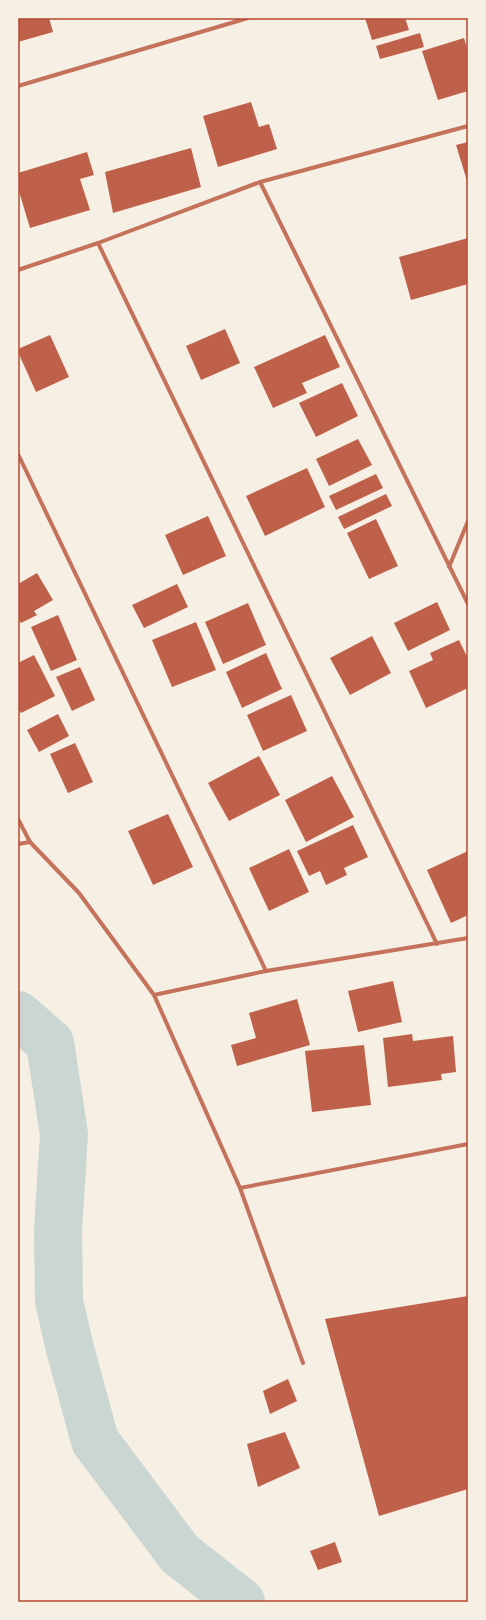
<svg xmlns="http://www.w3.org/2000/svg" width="486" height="1620" viewBox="0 0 486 1620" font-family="'Fira Sans Condensed',sans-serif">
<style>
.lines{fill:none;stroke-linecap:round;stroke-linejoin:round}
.river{stroke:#c9d6d2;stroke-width:48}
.building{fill:#bf614a}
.minor{stroke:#c5725c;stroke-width:4}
.neatline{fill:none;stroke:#b5482f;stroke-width:1.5}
</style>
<rect width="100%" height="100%" fill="#f6efe4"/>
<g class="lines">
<path class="river" d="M 18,1015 L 50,1043 L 64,1134 L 58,1230 L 59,1301 L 69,1345 L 95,1441 L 180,1554 L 241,1602"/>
</g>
<g class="building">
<path d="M 18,18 L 49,18 L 53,32 L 18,42 Z"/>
<path d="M 365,18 L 405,18 L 409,30 L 372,40 Z"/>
<path d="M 420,33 L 424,47 L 380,59 L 376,46 Z"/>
<path d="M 464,38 L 468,52 L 468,91 L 438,100 L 422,51 Z"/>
<path d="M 251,102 L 259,127 L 269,124 L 277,149 L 218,167 L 203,116 Z"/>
<path d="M 468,142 L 468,184 L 456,145 Z"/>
<path d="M 191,148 L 201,187 L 113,213 L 105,172 Z"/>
<path d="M 87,152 L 94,175 L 80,179 L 90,210 L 30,228 L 18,188 L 18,173 Z"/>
<path d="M 468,238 L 468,284 L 411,300 L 399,257 Z"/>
<path d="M 225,329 L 240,363 L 201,380 L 186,346 Z"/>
<path d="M 50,335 L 69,377 L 36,392 L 18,352 L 18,349 Z"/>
<path d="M 325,335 L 340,367 L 302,383 L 307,393 L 273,408 L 254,367 Z"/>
<path d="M 342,383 L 358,416 L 316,437 L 299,403 Z"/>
<path d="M 358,439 L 372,465 L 329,486 L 316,459 Z"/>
<path d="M 307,468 L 325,507 L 265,536 L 246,496 Z"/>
<path d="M 376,474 L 383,488 L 336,510 L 329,496 Z"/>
<path d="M 386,494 L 392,506 L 344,529 L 338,517 Z"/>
<path d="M 208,516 L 226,556 L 183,575 L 165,535 Z"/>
<path d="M 376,519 L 398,566 L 369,579 L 347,533 Z"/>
<path d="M 37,573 L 53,600 L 34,611 L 37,615 L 21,623 L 18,618 L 18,584 Z"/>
<path d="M 177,584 L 188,607 L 144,628 L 132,605 Z"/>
<path d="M 437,602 L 450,630 L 408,651 L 394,623 Z"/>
<path d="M 248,603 L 266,645 L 223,664 L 205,622 Z"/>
<path d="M 58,615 L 77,660 L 51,671 L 31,627 Z"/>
<path d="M 196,622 L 216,670 L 172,687 L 152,640 Z"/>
<path d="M 372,636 L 391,673 L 350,695 L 330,658 Z"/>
<path d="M 459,640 L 468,659 L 468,688 L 426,708 L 409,671 L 433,660 L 430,653 Z"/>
<path d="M 266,653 L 282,689 L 242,708 L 226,672 Z"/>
<path d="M 34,655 L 55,696 L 21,713 L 18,708 L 18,663 Z"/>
<path d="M 80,667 L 95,700 L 72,711 L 56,677 Z"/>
<path d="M 291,695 L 307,731 L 263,751 L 247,715 Z"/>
<path d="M 58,714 L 69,736 L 39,752 L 27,730 Z"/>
<path d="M 75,743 L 93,782 L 68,793 L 50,754 Z"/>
<path d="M 259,756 L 280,795 L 229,821 L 208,783 Z"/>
<path d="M 332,776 L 354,817 L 306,842 L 285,800 Z"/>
<path d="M 168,814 L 193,867 L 153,885 L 128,831 Z"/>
<path d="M 353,825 L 368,857 L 344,868 L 347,875 L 326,885 L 320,871 L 309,876 L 297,851 Z"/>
<path d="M 289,849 L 309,892 L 269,911 L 249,868 Z"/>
<path d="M 468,851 L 468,915 L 451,923 L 427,870 Z"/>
<path d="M 393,981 L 402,1022 L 358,1032 L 348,991 Z"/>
<path d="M 297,999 L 310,1045 L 237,1066 L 231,1045 L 256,1038 L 249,1013 Z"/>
<path d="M 412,1034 L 413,1041 L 453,1036 L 456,1072 L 441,1074 L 442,1080 L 388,1087 L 383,1038 Z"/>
<path d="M 364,1045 L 371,1105 L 312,1112 L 305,1051 Z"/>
<path d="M 468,1296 L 468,1489 L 379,1516 L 325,1319 Z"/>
<path d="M 288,1379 L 297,1401 L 270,1414 L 263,1391 Z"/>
<path d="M 285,1432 L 300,1468 L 258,1487 L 247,1444 Z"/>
<path d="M 335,1542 L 342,1562 L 318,1570 L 310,1551 Z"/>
</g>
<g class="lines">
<g class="minor">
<path d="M 18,86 L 248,18"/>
<path d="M 260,182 L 468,604"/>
<path d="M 98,243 L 437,944"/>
<path d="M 18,270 L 98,243 L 260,182 L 468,126"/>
<path d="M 18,454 L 266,971"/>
<path d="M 449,567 L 468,521"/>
<path d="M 18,819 L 30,842"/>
<path d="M 18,844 L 30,842 L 79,893 L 154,995 L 266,971 L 468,938"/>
<path d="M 154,995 L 240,1188 L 468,1144"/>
<path d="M 240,1188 L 303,1363"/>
</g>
</g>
<rect width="486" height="1620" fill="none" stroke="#f6efe4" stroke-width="38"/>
<rect x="19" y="19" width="448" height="1582" class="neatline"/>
</svg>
